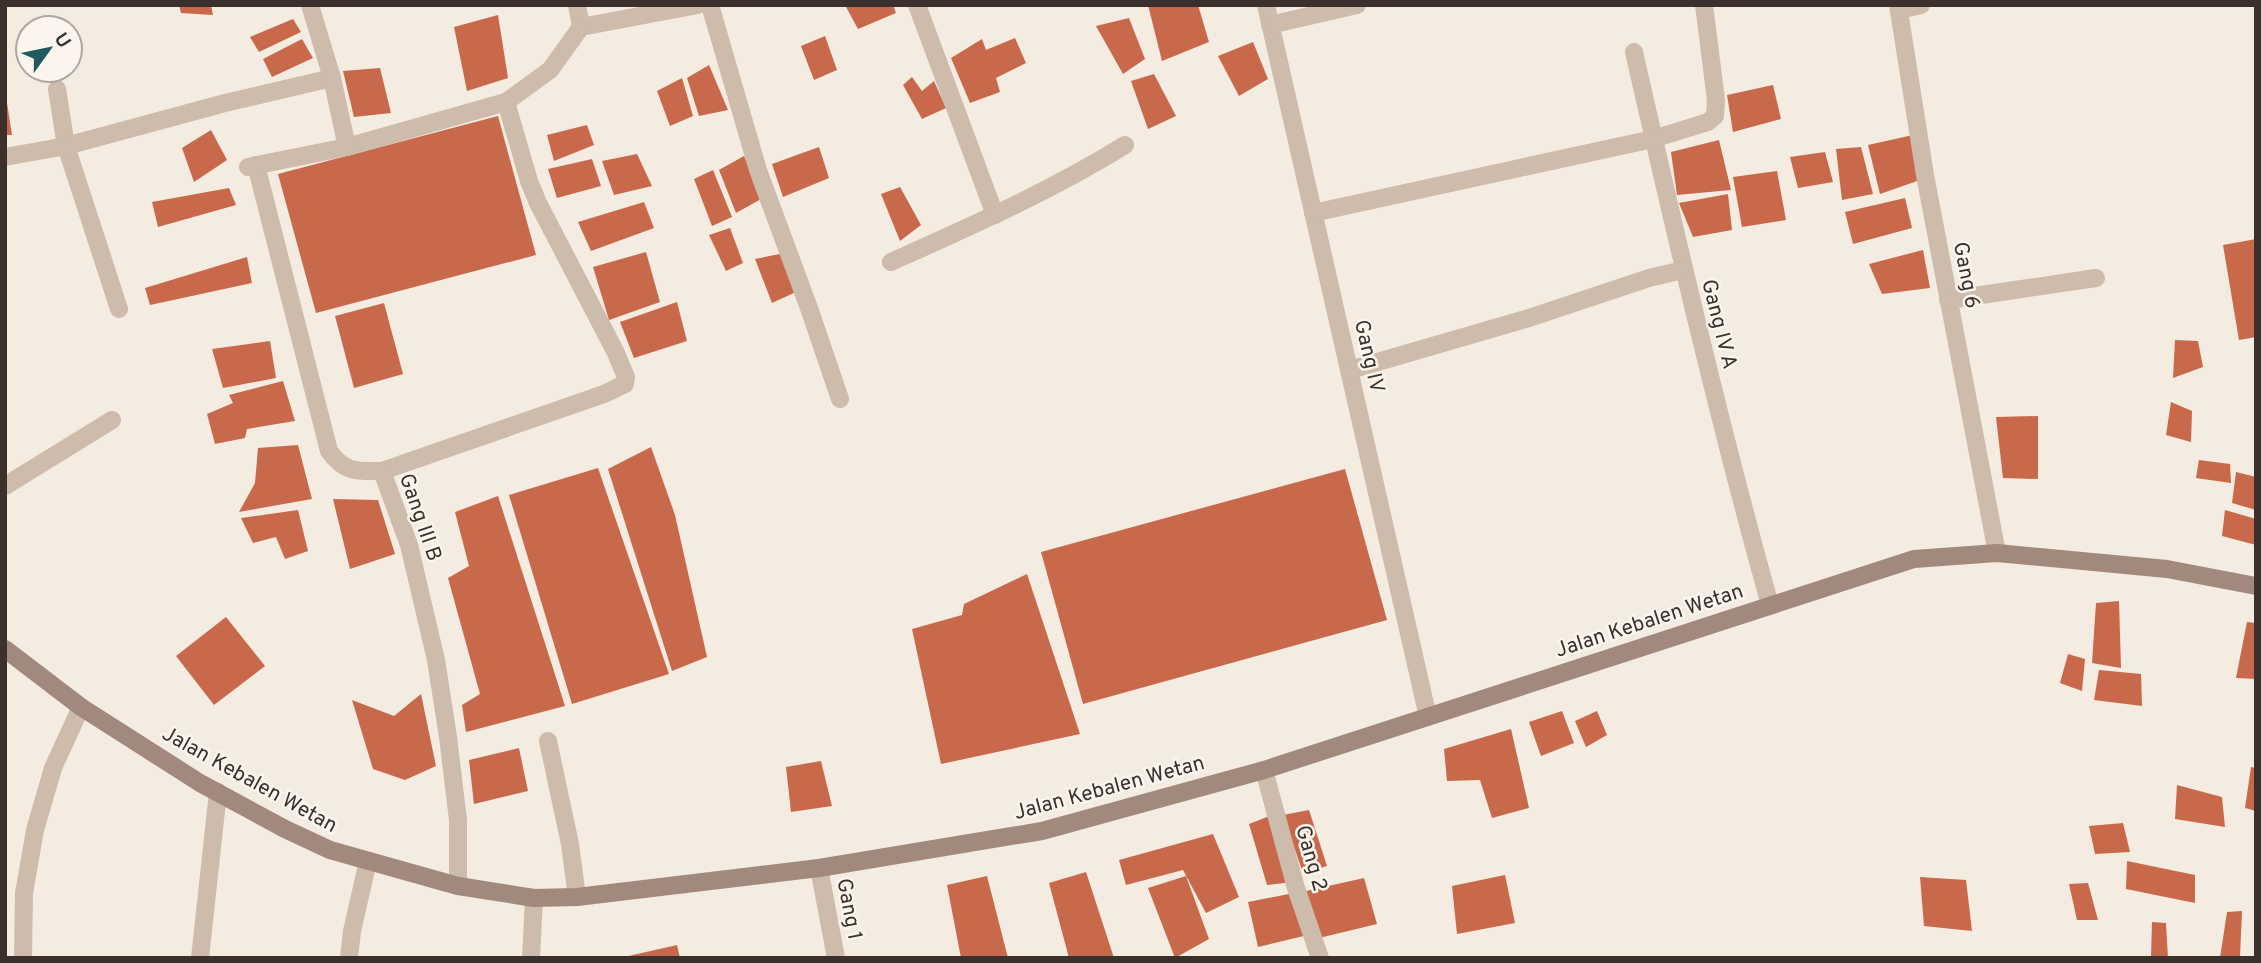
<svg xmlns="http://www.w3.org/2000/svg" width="2261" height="963" viewBox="0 0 2261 963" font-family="Overpass,sans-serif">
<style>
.building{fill:#c8694b}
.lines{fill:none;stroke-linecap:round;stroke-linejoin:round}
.service{stroke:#cdbbac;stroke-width:18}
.minor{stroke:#cdbbac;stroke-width:18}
.secondary{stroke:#a18a7d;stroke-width:18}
.labels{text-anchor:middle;stroke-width:5;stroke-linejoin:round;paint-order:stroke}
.street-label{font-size:21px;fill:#3b302b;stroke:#fbf5ee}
</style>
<rect width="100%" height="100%" fill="#f4ebe1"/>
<g class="building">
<path d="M 179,5 L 211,5 L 213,15 L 181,13 Z"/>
<path d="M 845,5 L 893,5 L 896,13 L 858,29 Z"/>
<path d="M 1148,5 L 1198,5 L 1209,42 L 1162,61 Z"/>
<path d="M 498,15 L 508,78 L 467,91 L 454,27 Z"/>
<path d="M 1129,18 L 1145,59 L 1123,74 L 1096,26 Z"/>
<path d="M 293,19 L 301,32 L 259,52 L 250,37 Z"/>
<path d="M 825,36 L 837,70 L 814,80 L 801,46 Z"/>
<path d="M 1015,38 L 1026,63 L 996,78 L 1000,92 L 970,103 L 951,58 L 982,39 L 986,50 Z"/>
<path d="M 302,39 L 313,58 L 272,77 L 263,59 Z"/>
<path d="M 1253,42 L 1268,79 L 1239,96 L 1218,56 Z"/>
<path d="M 709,65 L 728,110 L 699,116 L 687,78 Z"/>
<path d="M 380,68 L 391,113 L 354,117 L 343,71 Z"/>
<path d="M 1154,74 L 1176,116 L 1148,129 L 1131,81 Z"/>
<path d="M 912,77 L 922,91 L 934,81 L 946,108 L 922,119 L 903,85 Z"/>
<path d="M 682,78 L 693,116 L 670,126 L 657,91 Z"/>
<path d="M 1773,85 L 1781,119 L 1733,132 L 1727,95 Z"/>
<path d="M 5,103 L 7,103 L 12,135 L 5,135 Z"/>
<path d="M 498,116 L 536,255 L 316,313 L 278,174 Z"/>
<path d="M 587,125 L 594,145 L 554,161 L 547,135 Z"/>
<path d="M 211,130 L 227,160 L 194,182 L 182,148 Z"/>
<path d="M 1913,135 L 1920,180 L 1880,194 L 1868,145 Z"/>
<path d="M 1719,140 L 1731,190 L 1677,195 L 1671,152 Z"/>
<path d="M 819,147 L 829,178 L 783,197 L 772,164 Z"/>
<path d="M 1861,147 L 1873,194 L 1842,200 L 1836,149 Z"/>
<path d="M 1825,152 L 1833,182 L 1798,188 L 1790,157 Z"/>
<path d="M 637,154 L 652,186 L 614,195 L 602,161 Z"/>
<path d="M 744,156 L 763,198 L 736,213 L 719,170 Z"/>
<path d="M 592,159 L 601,186 L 557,198 L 548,169 Z"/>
<path d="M 713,170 L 732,217 L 712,226 L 694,179 Z"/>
<path d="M 1777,171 L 1786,220 L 1742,227 L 1733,177 Z"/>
<path d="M 900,187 L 921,225 L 900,241 L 881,194 Z"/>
<path d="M 229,188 L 236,205 L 158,227 L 152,202 Z"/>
<path d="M 1728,194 L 1732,230 L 1693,237 L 1679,203 Z"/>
<path d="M 1905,198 L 1912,228 L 1853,244 L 1845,212 Z"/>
<path d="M 644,202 L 654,228 L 591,251 L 578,222 Z"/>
<path d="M 730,228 L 743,263 L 726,271 L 709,235 Z"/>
<path d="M 2256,239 L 2256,337 L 2239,340 L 2223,245 Z"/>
<path d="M 1923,250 L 1930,288 L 1882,294 L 1869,264 Z"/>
<path d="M 646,252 L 660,302 L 609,320 L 593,267 Z"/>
<path d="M 780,254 L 796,292 L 772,303 L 755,259 Z"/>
<path d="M 247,257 L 252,283 L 150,305 L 145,288 Z"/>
<path d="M 677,302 L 687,341 L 634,358 L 620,322 Z"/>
<path d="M 384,303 L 403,374 L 354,388 L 335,316 Z"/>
<path d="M 2175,340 L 2198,341 L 2203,367 L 2173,378 Z"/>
<path d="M 270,341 L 276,378 L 223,388 L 212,349 Z"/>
<path d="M 283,381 L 295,421 L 247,429 L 245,438 L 215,444 L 207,414 L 233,403 L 229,395 Z"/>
<path d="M 2171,402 L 2192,411 L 2191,442 L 2166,435 Z"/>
<path d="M 2038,416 L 2038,479 L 2003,478 L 1996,417 Z"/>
<path d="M 298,445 L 312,499 L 239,512 L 255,483 L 258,448 Z"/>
<path d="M 651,447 L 675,515 L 707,657 L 672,671 L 608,469 Z"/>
<path d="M 2199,460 L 2230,464 L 2231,483 L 2196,478 Z"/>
<path d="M 598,468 L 669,674 L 572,704 L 509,495 Z"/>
<path d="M 1345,469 L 1387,620 L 1083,704 L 1041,552 Z"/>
<path d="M 2236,472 L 2256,477 L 2256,510 L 2232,503 Z"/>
<path d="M 498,496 L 565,706 L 466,732 L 462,705 L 480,694 L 448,578 L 469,566 L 455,512 Z"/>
<path d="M 333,499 L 378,500 L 395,554 L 350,569 Z"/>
<path d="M 298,510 L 308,551 L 285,559 L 276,537 L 253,543 L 241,518 Z"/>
<path d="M 2225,510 L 2256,519 L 2256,545 L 2222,536 Z"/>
<path d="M 1027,574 L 1080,734 L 941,764 L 912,629 L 962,615 L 964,604 Z"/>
<path d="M 2119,601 L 2121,668 L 2092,663 L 2096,603 Z"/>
<path d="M 226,617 L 265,666 L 214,705 L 176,656 Z"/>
<path d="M 2247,622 L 2256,623 L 2256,679 L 2236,678 Z"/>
<path d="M 2068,654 L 2085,659 L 2082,691 L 2060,683 Z"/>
<path d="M 2099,670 L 2141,674 L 2142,706 L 2094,700 Z"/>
<path d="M 421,694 L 436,766 L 405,780 L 373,769 L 352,700 L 394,716 Z"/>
<path d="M 1562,711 L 1574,743 L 1541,756 L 1529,722 Z"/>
<path d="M 1597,711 L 1607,735 L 1586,747 L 1575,721 Z"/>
<path d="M 1511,729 L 1529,808 L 1492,818 L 1480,780 L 1447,781 L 1444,749 Z"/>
<path d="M 519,748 L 528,791 L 474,804 L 469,760 Z"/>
<path d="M 821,761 L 832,806 L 791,812 L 786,767 Z"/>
<path d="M 2251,767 L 2256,768 L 2256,811 L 2245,808 Z"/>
<path d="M 2177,785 L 2222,797 L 2225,827 L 2175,819 Z"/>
<path d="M 1309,810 L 1327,866 L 1303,873 L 1283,815 Z"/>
<path d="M 1272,815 L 1292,882 L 1267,885 L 1249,824 Z"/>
<path d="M 2123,823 L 2130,852 L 2095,854 L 2089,826 Z"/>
<path d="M 1213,834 L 1239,897 L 1206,913 L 1183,870 L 1126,885 L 1119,860 Z"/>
<path d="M 2127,861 L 2195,875 L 2195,903 L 2126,889 Z"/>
<path d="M 1086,872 L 1114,958 L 1069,958 L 1049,883 Z"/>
<path d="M 1505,875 L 1515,923 L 1457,934 L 1452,886 Z"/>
<path d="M 987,876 L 1008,958 L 961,958 L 947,885 Z"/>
<path d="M 1186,876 L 1209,939 L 1175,958 L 1148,888 Z"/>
<path d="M 1920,877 L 1966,880 L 1972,931 L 1924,926 Z"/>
<path d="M 1364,878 L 1377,924 L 1319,938 L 1306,891 Z"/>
<path d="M 2088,883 L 2098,920 L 2077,920 L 2069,884 Z"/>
<path d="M 1294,893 L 1308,935 L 1258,947 L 1248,902 Z"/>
<path d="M 2242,911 L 2240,957 L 2220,958 L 2227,912 Z"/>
<path d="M 2152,922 L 2166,923 L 2168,958 L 2151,958 Z"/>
<path d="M 677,945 L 680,958 L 624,958 L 624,957 Z"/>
</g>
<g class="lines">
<g class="service">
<path d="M 5,486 L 112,420"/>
<path d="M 548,741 L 570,844 L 577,897"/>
</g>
<g class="minor">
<path d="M 577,5 L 581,27 L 698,5"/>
<path d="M 710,5 L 758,170 L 809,308 L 840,399"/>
<path d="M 917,5 L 995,215"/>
<path d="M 1266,5 L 1428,717"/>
<path d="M 1898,5 L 1925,175 L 1997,553"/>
<path d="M 1899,10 L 1921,5"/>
<path d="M 1270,25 L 1357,5"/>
<path d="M 1634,52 C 1676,237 1719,422 1770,605"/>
<path d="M 57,89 L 66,146 L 119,309"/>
<path d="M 506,102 L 550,70 L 581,27"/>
<path d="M 347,147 L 506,102 L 529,181 L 538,203 L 615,351 L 626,377 L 625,384 L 604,394 L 382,471"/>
<path d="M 5,157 L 66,146 L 225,103 L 332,78"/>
<path d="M 256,165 L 329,451 C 345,473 356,471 382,471 L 409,545 L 436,660 L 448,737 L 458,820 L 458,886"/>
<path d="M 248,167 L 347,147 L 332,78 L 310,5"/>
<path d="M 1313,213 L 1653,139 L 1708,122 L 1715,116 L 1716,100 L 1704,5"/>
<path d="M 891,262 C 971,226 1051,191 1125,145"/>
<path d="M 1948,300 L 2096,278"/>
<path d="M 1350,370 L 1529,318 L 1649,278 L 1683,270"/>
<path d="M 1264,770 L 1296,888 L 1320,958"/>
<path d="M 819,868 L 836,958"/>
<path d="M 23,958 L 24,893 L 35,830 L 53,768 L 81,707"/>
<path d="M 200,958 L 218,792"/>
<path d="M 349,958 L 352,931 L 368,861"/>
<path d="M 531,958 L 534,898"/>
</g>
<path class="secondary" d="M 5,649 L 81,707 L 200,783 L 285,829 L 330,850 L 458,886 L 534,898 L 577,897 L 819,868 L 1042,831 L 1264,770 L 1914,559 L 1997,553 L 2167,569 L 2256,586"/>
</g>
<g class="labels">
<g class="street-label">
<text transform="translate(1967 275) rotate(79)" y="7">Gang 6</text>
<text transform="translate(1720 324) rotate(76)" y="7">Gang IV A</text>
<text transform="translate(1370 356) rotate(77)" y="7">Gang IV</text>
<text transform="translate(421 517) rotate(71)" y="7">Gang III B</text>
<text transform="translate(1649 620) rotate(-18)" y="7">Jalan Kebalen Wetan</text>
<text transform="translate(250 779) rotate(29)" y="7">Jalan Kebalen Wetan</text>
<text transform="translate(1109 787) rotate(-15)" y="7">Jalan Kebalen Wetan</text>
<text transform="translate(1312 858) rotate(74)" y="7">Gang 2</text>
<text transform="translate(850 909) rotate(79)" y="7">Gang 1</text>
</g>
</g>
<rect width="2261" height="963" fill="none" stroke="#3b302b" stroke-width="14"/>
<g transform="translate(49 49) rotate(57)"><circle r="33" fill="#fbf5ee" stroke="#aea6a0" stroke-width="2"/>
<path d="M0-5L12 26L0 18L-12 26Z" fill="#1f5a5e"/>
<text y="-10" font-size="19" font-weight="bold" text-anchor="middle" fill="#3b302b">U</text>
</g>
</svg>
